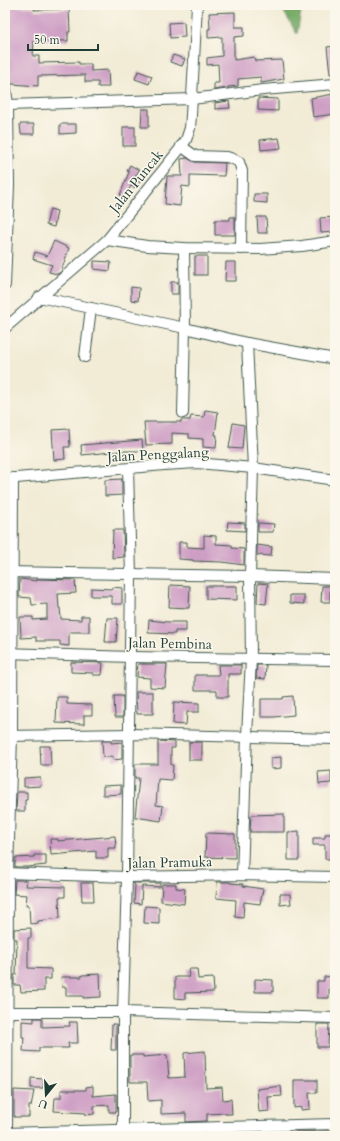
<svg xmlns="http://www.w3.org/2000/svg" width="340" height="1141" viewBox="0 0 340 1141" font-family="Cardo,serif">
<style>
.forest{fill:#78ad69;stroke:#4c754e}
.building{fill:#ce9ec4}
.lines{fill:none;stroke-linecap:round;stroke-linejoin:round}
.minor-casing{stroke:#3f574c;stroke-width:12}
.minor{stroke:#fff;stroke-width:10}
.labels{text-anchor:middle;stroke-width:3;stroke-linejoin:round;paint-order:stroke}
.street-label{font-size:14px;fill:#1f3d34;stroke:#fbf7ec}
</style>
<rect width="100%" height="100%" fill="#fbf7ec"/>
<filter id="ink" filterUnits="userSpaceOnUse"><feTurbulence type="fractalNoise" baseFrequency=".025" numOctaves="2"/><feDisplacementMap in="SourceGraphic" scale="8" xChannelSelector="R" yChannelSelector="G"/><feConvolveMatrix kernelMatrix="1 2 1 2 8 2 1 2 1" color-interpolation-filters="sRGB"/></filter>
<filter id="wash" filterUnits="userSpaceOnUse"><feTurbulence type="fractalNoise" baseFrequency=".012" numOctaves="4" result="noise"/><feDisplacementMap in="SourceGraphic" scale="16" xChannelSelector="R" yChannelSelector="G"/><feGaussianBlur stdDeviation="0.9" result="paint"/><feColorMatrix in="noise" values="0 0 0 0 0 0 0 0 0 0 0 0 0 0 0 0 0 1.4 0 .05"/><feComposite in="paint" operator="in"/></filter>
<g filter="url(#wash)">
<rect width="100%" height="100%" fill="#f2ecd6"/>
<path class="forest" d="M 280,5 L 302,5 L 297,34 Z"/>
<g id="blocks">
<g class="building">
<path d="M 5,6 L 35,7 L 34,10 L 69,9 L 70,32 L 68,32 L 68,41 L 35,40 L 34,41 L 33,56 L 39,56 L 39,63 L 79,62 L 79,64 L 91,64 L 91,71 L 108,70 L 109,87 L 98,87 L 98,82 L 85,82 L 85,75 L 38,76 L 38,86 L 12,84 L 10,78 L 8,77 L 8,49 L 5,48 Z"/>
<path d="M 235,12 L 235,27 L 244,27 L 244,36 L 234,37 L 234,60 L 254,57 L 255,61 L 282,60 L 284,79 L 261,83 L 261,77 L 238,79 L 238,86 L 228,87 L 228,88 L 214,90 L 214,83 L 219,83 L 218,64 L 207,65 L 207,58 L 222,56 L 222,37 L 208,38 L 208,29 L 210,29 L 209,13 Z"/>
<path d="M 184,22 L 185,37 L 170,38 L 169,23 Z"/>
<path d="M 335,46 L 335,74 L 330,74 L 327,47 Z"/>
<path d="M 173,55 L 185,59 L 182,66 L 170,62 Z"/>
<path d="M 138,71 L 152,76 L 149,84 L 135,79 Z"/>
<path d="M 334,94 L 335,114 L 313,117 L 311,98 Z"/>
<path d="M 258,98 L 278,99 L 278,111 L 258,110 Z"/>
<path d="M 229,101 L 230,108 L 215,109 L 215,103 Z"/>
<path d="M 142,109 L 149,109 L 149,127 L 141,127 Z"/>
<path d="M 20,124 L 34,124 L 34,134 L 21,134 Z"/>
<path d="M 60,124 L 76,124 L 76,133 L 60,134 Z"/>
<rect x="123" y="127" width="12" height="19"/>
<path d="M 279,138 L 281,148 L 261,150 L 260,140 Z"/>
<path d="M 187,158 L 195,162 L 225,163 L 224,176 L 190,175 L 190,187 L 182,186 L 180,206 L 165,204 L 167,176 L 182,176 L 181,159 Z"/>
<path d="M 130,165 L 139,170 L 134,179 L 140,182 L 137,188 L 131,186 L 124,197 L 120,195 L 129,172 L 127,171 Z"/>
<path d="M 254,194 L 267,194 L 267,203 L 254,202 Z"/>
<path d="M 50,209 L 57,211 L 54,227 L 46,225 Z"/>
<path d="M 230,217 L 235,217 L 235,235 L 215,235 L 215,220 L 230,220 Z"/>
<path d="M 257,217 L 266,217 L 267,233 L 258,233 Z"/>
<path d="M 335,217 L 335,232 L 321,233 L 320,218 Z"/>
<path d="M 54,241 L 69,248 L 61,272 L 57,274 L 49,272 L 52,265 L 33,259 L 35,252 L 47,256 Z"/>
<rect x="195" y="256" width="12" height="19"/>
<path d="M 94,261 L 111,262 L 110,271 L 94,269 Z"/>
<path d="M 226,262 L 236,262 L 236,281 L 225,281 Z"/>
<rect x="171" y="282" width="7" height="12"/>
<path d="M 131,287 L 139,288 L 138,301 L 131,300 Z"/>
<path d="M 205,410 L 218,412 L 215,435 L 217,435 L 216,448 L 203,447 L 203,439 L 189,438 L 189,434 L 172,433 L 172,444 L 146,445 L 144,422 L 181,422 L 181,420 L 190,420 L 191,416 L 204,417 Z"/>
<path d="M 233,423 L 244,425 L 242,449 L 229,448 Z"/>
<path d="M 69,429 L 70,447 L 64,447 L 65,459 L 54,460 L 52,430 Z"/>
<path d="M 142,440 L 143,451 L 121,451 L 82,455 L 81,445 Z"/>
<path d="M 122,479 L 122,495 L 105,496 L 105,480 Z"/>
<path d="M 228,522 L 245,523 L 245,531 L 227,530 Z"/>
<path d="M 258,523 L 274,524 L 273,532 L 258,532 Z"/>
<path d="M 113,530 L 123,530 L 124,557 L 112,558 Z"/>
<path d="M 204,535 L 216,536 L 216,544 L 232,545 L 232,548 L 244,549 L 244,565 L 222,562 L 193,561 L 193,560 L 179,559 L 179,542 L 187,542 L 187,547 L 204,548 Z"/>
<path d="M 257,545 L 272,547 L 271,556 L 257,555 Z"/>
<path d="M 20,579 L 37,581 L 37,579 L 75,580 L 76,593 L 58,594 L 59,608 L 60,608 L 61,619 L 81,620 L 81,616 L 89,616 L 89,632 L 69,632 L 69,646 L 60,645 L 60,641 L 36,641 L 36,637 L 21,638 L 20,617 L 33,617 L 33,620 L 47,619 L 47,604 L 32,605 L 31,598 L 19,597 Z"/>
<path d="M 258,583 L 268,584 L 266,604 L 257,603 Z"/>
<path d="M 170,585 L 190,586 L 189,608 L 169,607 Z"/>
<path d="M 206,586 L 237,586 L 237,600 L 206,599 Z"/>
<path d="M 322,586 L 330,586 L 330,602 L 321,602 Z"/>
<path d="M 112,587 L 122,588 L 122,604 L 112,604 L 112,596 L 91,596 L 91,588 L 112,589 Z"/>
<path d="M 290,595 L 304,595 L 304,604 L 290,603 Z"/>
<path d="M 107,618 L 118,618 L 116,642 L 105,642 Z"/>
<path d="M 149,620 L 168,622 L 186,622 L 186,631 L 175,631 L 175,634 L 148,633 Z"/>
<path d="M 71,662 L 103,663 L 102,675 L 93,675 L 93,673 L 71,672 Z"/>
<path d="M 138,664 L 167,664 L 165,688 L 150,687 L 150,678 L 137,677 Z"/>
<path d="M 218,665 L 241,665 L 241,674 L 228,674 L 228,697 L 217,697 L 217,690 L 195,690 L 195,675 L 219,675 Z"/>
<path d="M 257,665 L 266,665 L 265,679 L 256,678 Z"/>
<path d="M 136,692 L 153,692 L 153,714 L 137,714 Z"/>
<path d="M 114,696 L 123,696 L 123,717 L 115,717 Z"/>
<path d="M 293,696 L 294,715 L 274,717 L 261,717 L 261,699 L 283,699 L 283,697 Z"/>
<path d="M 57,697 L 67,697 L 67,704 L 92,705 L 92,715 L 84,715 L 84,724 L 56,723 Z"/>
<path d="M 174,702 L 199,703 L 199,712 L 187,712 L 186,725 L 173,724 Z"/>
<path d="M 102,741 L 111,741 L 111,743 L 122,742 L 122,759 L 113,760 L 113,756 L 103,757 Z"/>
<path d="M 158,741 L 175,742 L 175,748 L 171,748 L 171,765 L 173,765 L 172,780 L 158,779 L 156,805 L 163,806 L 161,821 L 135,817 L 139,778 L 135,778 L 135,764 L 158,764 Z"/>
<rect x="189" y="742" width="13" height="18"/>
<path d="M 40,746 L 50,746 L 51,765 L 41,765 Z"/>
<path d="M 281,757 L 281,768 L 271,769 L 271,758 Z"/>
<path d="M 331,771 L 331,783 L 319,784 L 318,772 Z"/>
<path d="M 40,777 L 41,786 L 24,787 L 24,778 Z"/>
<path d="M 121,785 L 121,794 L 103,795 L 103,786 Z"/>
<path d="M 17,792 L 27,792 L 27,800 L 25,800 L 25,811 L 16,811 Z"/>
<path d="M 284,814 L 284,832 L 250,832 L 251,815 Z"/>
<path d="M 299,831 L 299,860 L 288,860 L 288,832 Z"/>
<path d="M 206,833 L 235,834 L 235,858 L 205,857 Z"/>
<path d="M 325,834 L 334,834 L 334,859 L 325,859 L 325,845 L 313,845 L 313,838 L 325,838 Z"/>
<path d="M 115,836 L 116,848 L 108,848 L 108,858 L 96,858 L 96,851 L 51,855 L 50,839 L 58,839 L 58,841 Z"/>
<path d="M 34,855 L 46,855 L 46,865 L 28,867 L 15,867 L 15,858 L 34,857 Z"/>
<path d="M 15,880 L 27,880 L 26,886 L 65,887 L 65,897 L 59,897 L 60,918 L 38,921 L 38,923 L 30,924 L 29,905 L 26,905 L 27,895 L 14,894 Z"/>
<path d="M 217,882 L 230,882 L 230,883 L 243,884 L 243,886 L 263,889 L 260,904 L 244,902 L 243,918 L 235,917 L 236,900 L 216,898 Z"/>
<path d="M 81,883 L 93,883 L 94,901 L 82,901 Z"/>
<path d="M 133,883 L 160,883 L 160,887 L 142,886 L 141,904 L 134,903 L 135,885 Z"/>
<path d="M 162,884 L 176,884 L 176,888 L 185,889 L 184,904 L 161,901 Z"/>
<path d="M 280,894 L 290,894 L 291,904 L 280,905 Z"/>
<path d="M 145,906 L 159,907 L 159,924 L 144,923 Z"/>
<path d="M 31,928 L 31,938 L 28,938 L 28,968 L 51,969 L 51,979 L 44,979 L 44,991 L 21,992 L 20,985 L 14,985 L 14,975 L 16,975 L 17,939 L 14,939 L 14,929 Z"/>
<path d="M 188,969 L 197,969 L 198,979 L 213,978 L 214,992 L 185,993 L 185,999 L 175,998 L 175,977 L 189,977 Z"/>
<path d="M 100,974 L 101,997 L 83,998 L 83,996 L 66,996 L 66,987 L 62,987 L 61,977 L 82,977 L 82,975 Z"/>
<path d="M 335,976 L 335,988 L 329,989 L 329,998 L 317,998 L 317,981 L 324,981 L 324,977 Z"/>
<path d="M 255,979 L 273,980 L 273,992 L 255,992 Z"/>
<path d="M 34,1018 L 42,1018 L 42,1027 L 70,1026 L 69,1022 L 77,1022 L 78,1043 L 68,1043 L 69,1048 L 39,1048 L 39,1052 L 23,1051 L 24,1037 L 22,1037 L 22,1021 L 34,1022 Z"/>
<path d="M 112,1024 L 116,1024 L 116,1050 L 111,1050 Z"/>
<path d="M 317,1024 L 329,1024 L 328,1047 L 317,1047 Z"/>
<path d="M 205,1051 L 206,1088 L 222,1087 L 223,1100 L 231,1099 L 232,1114 L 225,1114 L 225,1113 L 207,1114 L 207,1121 L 186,1122 L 186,1113 L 161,1114 L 161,1100 L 148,1101 L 147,1082 L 130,1082 L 130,1055 L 143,1055 L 143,1057 L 167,1055 L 169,1078 L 185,1077 L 184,1053 Z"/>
<path d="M 31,1078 L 43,1079 L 43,1088 L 31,1088 Z"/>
<path d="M 294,1080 L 317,1080 L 317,1093 L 309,1093 L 310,1109 L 301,1110 L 301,1107 L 294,1108 Z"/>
<path d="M 93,1086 L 93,1096 L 116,1094 L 116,1112 L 109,1112 L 109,1105 L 94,1106 L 94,1114 L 86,1115 L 86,1113 L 54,1111 L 55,1098 L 61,1098 L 61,1090 L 86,1090 L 86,1087 Z"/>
<path d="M 281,1086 L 282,1096 L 268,1097 L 269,1111 L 259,1112 L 257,1089 Z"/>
<path d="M 14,1090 L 34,1091 L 31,1106 L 29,1106 L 29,1117 L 14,1117 Z"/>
<path d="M 329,1131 L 329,1136 L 295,1136 L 295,1132 Z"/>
</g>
</g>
</g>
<g filter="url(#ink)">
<use href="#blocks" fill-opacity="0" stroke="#3f574c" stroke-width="1"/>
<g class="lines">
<g class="minor-casing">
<g id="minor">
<path d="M 5,82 L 8,105 L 9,185 L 5,285"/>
<path d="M 8,105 L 192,99 L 263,90 L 335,84"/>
<path d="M 181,146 L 195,156 L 227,157 L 233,159 L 239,162 L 242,171 L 241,249"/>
<path d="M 107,240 L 147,246 L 184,248 L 260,249 L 302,246 L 335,241"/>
<path d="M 39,297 L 185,328 L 247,343 L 335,359"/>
<path d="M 5,328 L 107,240 L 179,150 L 186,140 L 190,128 L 191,115 L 197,5"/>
<path d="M 85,357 L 91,308"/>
<path d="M 183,413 L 185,328 L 184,248"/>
<path d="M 5,479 L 164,465 L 197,463 L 253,468 L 335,480"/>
<path d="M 5,572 L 250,576 L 335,579"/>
<path d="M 5,653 L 131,657 L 335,660"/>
<path d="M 5,736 L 130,734 L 335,739"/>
<path d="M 5,873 L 127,877 L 242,875 L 335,877"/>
<path d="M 242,875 L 247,736 L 251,659 L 250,576 L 253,468 L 247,343"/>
<path d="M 5,1012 L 123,1012 L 335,1018"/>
<path d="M 5,1133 L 335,1124"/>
<path d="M 7,1136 L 8,873 L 12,736 L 13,478"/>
<path d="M 123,1136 L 123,1012 L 127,877 L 131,575 L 128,469"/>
</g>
</g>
<use href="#minor" class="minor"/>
</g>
</g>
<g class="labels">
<g class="street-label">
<text transform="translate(136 181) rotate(-51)" y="5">Jalan Puncak</text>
<text transform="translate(158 454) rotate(-3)" y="5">Jalan Penggalang</text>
<text transform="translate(170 643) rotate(1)" y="5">Jalan Pembina</text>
<text transform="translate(170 862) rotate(-1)" y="5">Jalan Pramuka</text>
</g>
</g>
<rect width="340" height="1141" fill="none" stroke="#fbf7ec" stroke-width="20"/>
<g transform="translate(46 1095) rotate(198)" stroke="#fbf7ec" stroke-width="3" paint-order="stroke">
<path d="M0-3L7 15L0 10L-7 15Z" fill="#1f3d34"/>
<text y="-6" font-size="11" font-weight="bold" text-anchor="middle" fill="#1f3d34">U</text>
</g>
<path d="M28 44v6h70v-6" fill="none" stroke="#1f3d34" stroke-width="2"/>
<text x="34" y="44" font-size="12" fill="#1f3d34" stroke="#fbf7ec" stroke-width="3" paint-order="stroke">50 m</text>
</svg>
